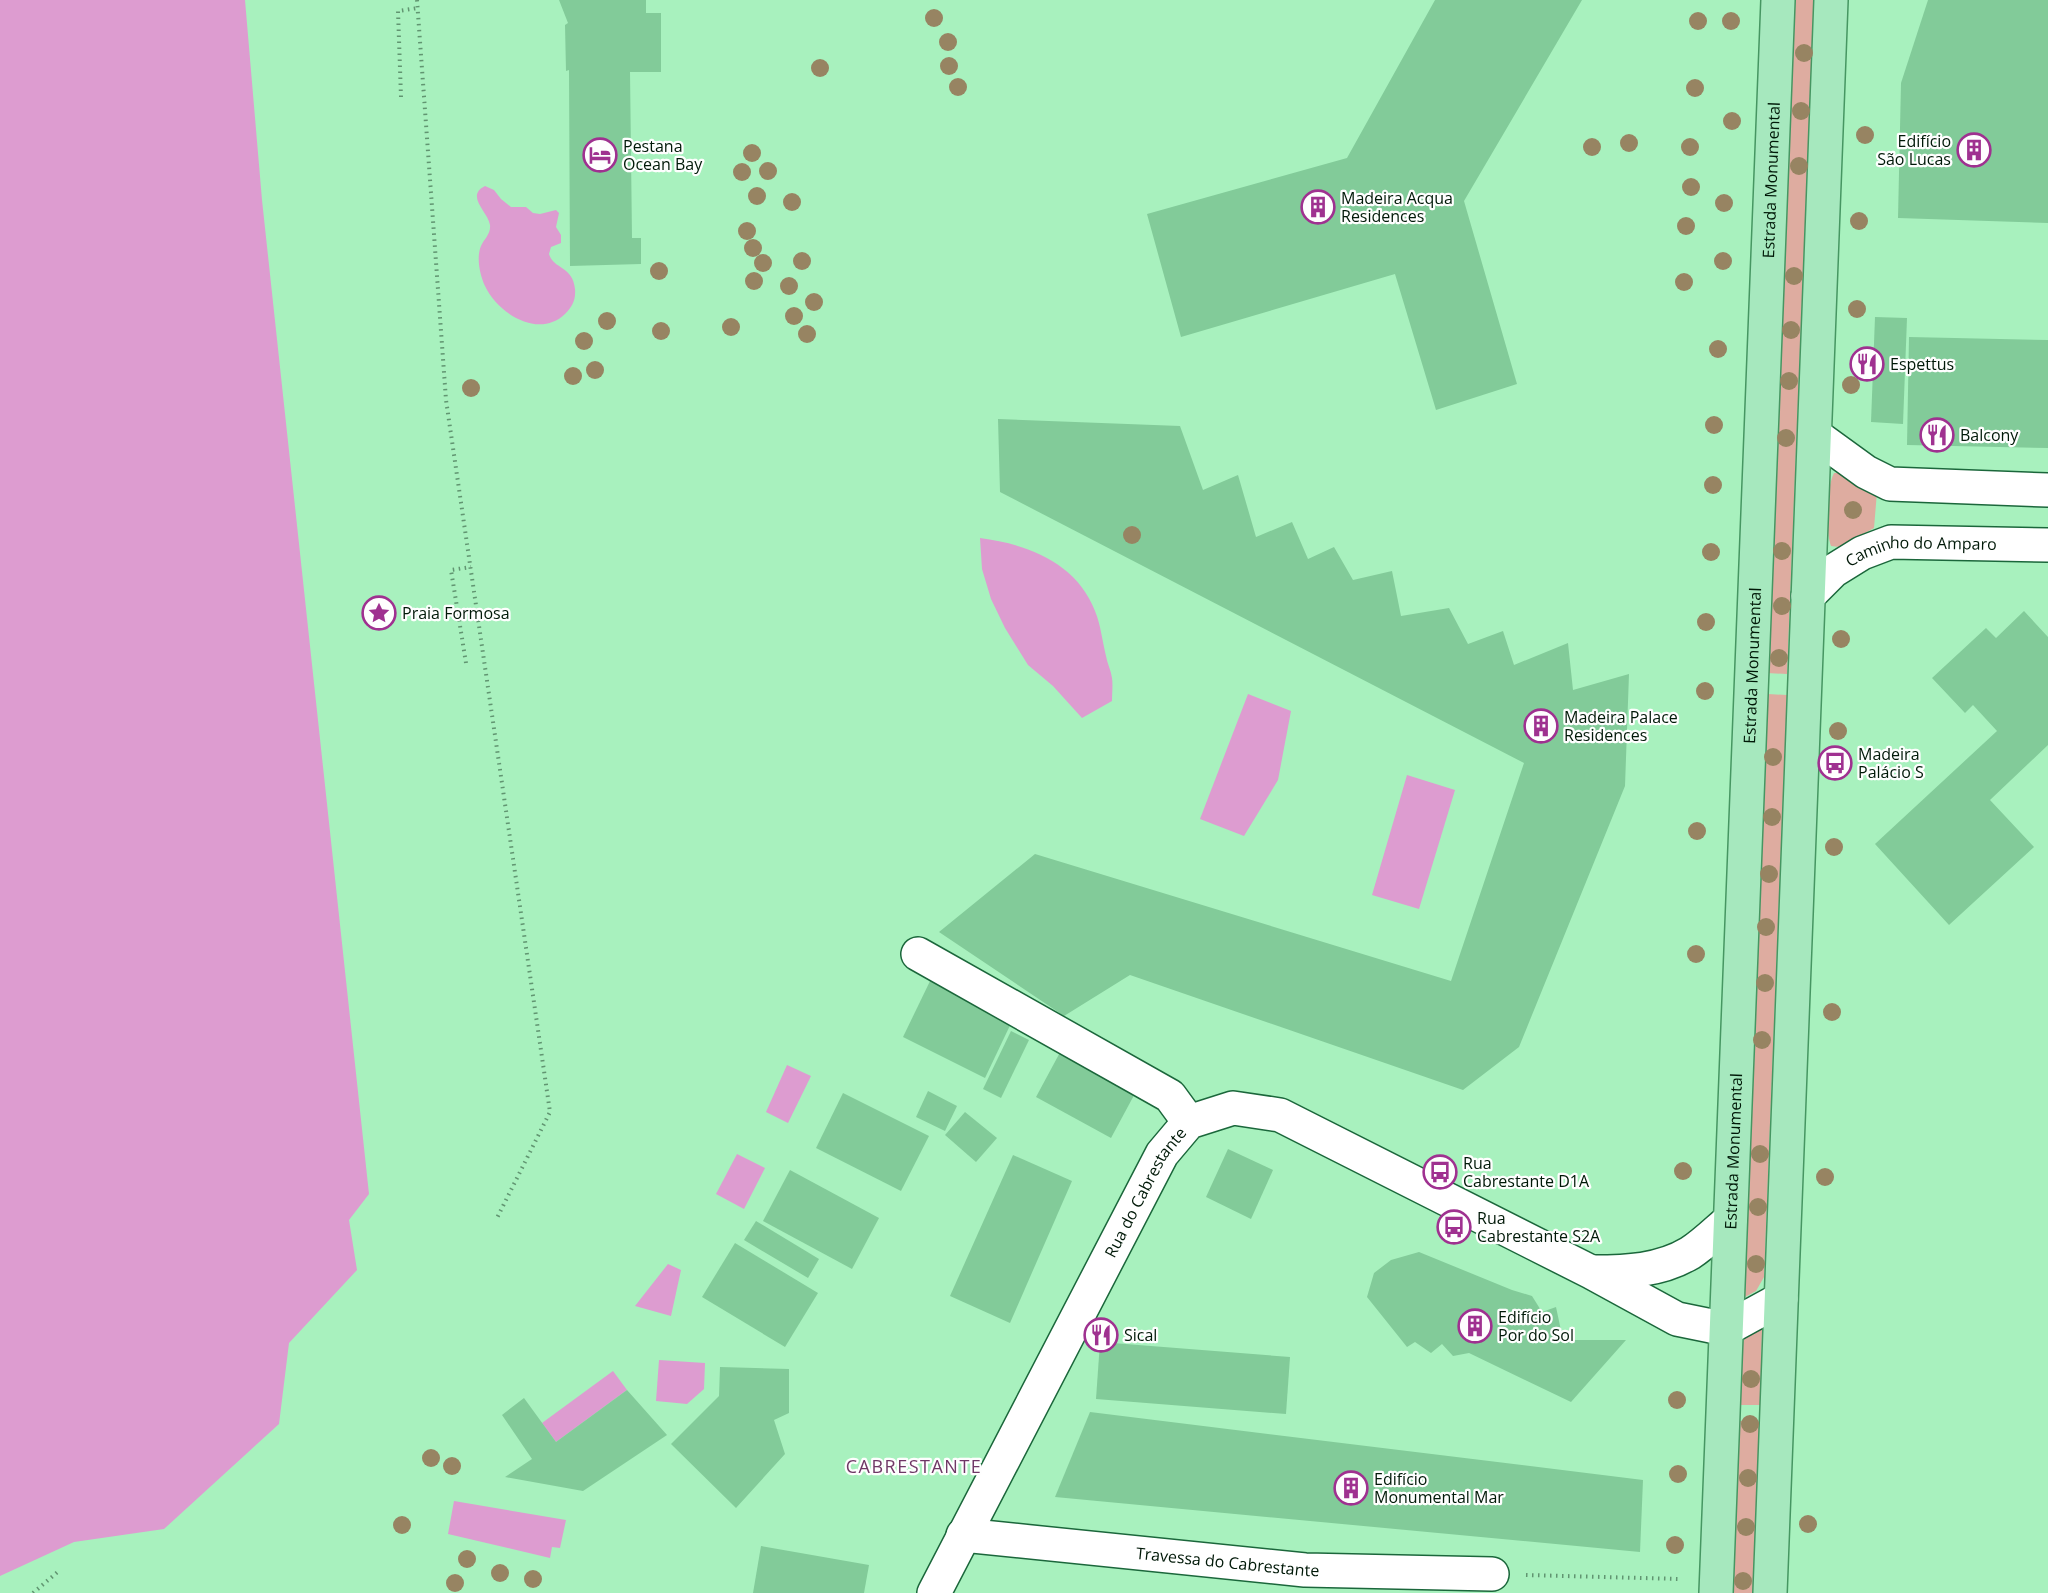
<svg xmlns="http://www.w3.org/2000/svg" width="2048" height="1593" viewBox="0 0 2048 1593" font-family="'Open Sans',sans-serif">
<style>
.green{fill:#deaca0}
.water{fill:#dd9cd0}
.building{fill:#82cb99}
.lines{fill:none;stroke-linecap:round;stroke-linejoin:round}
.minor-casing{stroke:#1b673b;stroke-width:36}
.major-casing{stroke:#469662;stroke-width:36}
.path{stroke:#619571;stroke-width:4;stroke-dasharray:1.5 4.5;stroke-linecap:butt}
.minor{stroke:#fff;stroke-width:33}
.major{stroke:#a6e8be;stroke-width:33}
.tree{fill:#978462}
.labels{text-anchor:middle;stroke-width:4.5;stroke-linejoin:round;paint-order:stroke}
.poi-label{font-size:16px;fill:#001908;stroke:#fefefe;text-anchor:start}
.street-label{font-size:16px;fill:#001908;stroke:#fefefe}
.neighbourhood-label{font-size:18px;letter-spacing:1.5px;fill:#6f3866;stroke:#fefefe}
</style>
<rect width="100%" height="100%" fill="#a8f1be"/>
<g class="green">
<path d="M 1794,0 L 1814,0 L 1787,674 L 1767,673 Z"/>
<path d="M 1834,473 L 1842,473 L 1877,492 L 1874,528 L 1839,547 L 1831,546 C 1825,529 1826,489 1834,473 Z"/>
<path d="M 1768,694 L 1787,695 L 1764,1277 L 1756,1291 L 1745,1297 Z"/>
<path d="M 1758,1329 L 1762,1330 L 1760,1405 L 1740,1405 L 1743,1342 L 1745,1337 Z"/>
<path d="M 1740,1421 L 1760,1422 L 1753,1593 L 1732,1593 Z"/>
</g>
<g class="water">
<path d="M 0,0 L 245,0 L 262,200 L 369,1194 L 349,1220 L 357,1270 L 289,1343 L 279,1424 L 164,1529 L 74,1542 L 0,1576 Z"/>
<path d="M 485,186 L 494,190 L 501,199 L 511,207 L 526,207 L 533,213 L 540,214 L 556,210 L 559,213 L 556,227 L 561,235 L 561,243 L 551,247 L 549,254 C 553,269 573,266 575,289 C 576,300 572,307 565,314 C 539,339 498,314 485,286 C 480,275 476,258 481,246 C 484,239 491,234 490,225 C 488,212 465,196 485,186 Z"/>
<path d="M 980,538 C 1027,544 1077,563 1095,611 C 1101,626 1102,640 1106,656 C 1107,663 1111,670 1112,678 C 1113,685 1112,694 1112,701 L 1082,718 L 1053,686 L 1028,665 L 1005,628 L 991,599 L 982,569 Z"/>
<path d="M 1248,694 L 1291,711 L 1278,780 L 1244,836 L 1200,819 Z"/>
<path d="M 1407,775 L 1455,790 L 1419,909 L 1372,895 Z"/>
<path d="M 787,1065 L 811,1076 L 788,1123 L 766,1112 Z"/>
<path d="M 737,1154 L 765,1168 L 744,1209 L 716,1194 Z"/>
<path d="M 668,1264 L 681,1270 L 671,1316 L 635,1306 Z"/>
<path d="M 659,1360 L 705,1363 L 704,1389 L 687,1404 L 656,1401 Z"/>
<path d="M 613,1371 L 627,1390 L 556,1442 L 542,1423 Z"/>
<path d="M 454,1501 L 566,1520 L 560,1548 L 552,1547 L 550,1558 L 448,1534 Z"/>
</g>
<g class="building">
<path d="M 559,0 L 646,0 L 646,13 L 661,13 L 661,72 L 630,72 L 632,238 L 641,238 L 641,264 L 570,266 L 569,70 L 566,71 L 565,25 L 568,23 Z"/>
<path d="M 1435,0 L 1582,0 L 1464,201 L 1517,384 L 1436,410 L 1395,274 L 1181,337 L 1147,214 L 1347,158 Z"/>
<path d="M 1928,0 L 2048,0 L 2048,223 L 1898,218 L 1901,83 Z"/>
<path d="M 1875,317 L 1907,318 L 1903,424 L 1871,422 Z"/>
<path d="M 1909,337 L 2048,340 L 2048,448 L 1907,445 Z"/>
<path d="M 998,419 L 1180,426 L 1203,490 L 1238,475 L 1256,537 L 1292,522 L 1308,559 L 1334,547 L 1353,580 L 1392,571 L 1401,616 L 1449,608 L 1468,644 L 1503,631 L 1514,665 L 1568,643 L 1573,690 L 1629,674 L 1625,786 L 1519,1047 L 1463,1090 L 1130,975 L 1064,1016 L 939,932 L 1035,854 L 1451,981 L 1524,763 L 1000,492 Z"/>
<path d="M 2024,611 L 2048,637 L 2048,745 L 1990,800 L 2034,847 L 1949,925 L 1875,844 L 1997,731 L 1973,705 L 1965,713 L 1932,678 L 1986,628 L 1996,638 Z"/>
<path d="M 932,977 L 1014,1017 L 985,1078 L 903,1037 Z"/>
<path d="M 1011,1031 L 1029,1040 L 1001,1098 L 983,1089 Z"/>
<path d="M 1064,1045 L 1139,1086 L 1111,1138 L 1036,1097 Z"/>
<path d="M 928,1091 L 957,1106 L 945,1131 L 916,1117 Z"/>
<path d="M 843,1093 L 929,1136 L 901,1191 L 816,1148 Z"/>
<path d="M 965,1112 L 997,1138 L 976,1162 L 945,1135 Z"/>
<path d="M 1228,1149 L 1273,1170 L 1251,1219 L 1206,1197 Z"/>
<path d="M 1013,1155 L 1072,1181 L 1010,1323 L 950,1296 Z"/>
<path d="M 790,1170 L 879,1218 L 852,1269 L 763,1221 Z"/>
<path d="M 756,1221 L 819,1259 L 808,1278 L 744,1240 Z"/>
<path d="M 735,1243 L 818,1293 L 785,1347 L 702,1297 Z"/>
<path d="M 1419,1252 L 1512,1290 L 1532,1296 L 1542,1312 L 1556,1307 L 1563,1340 L 1626,1340 L 1571,1402 L 1469,1353 L 1453,1356 L 1442,1344 L 1431,1353 L 1415,1342 L 1407,1347 L 1367,1297 L 1374,1273 L 1391,1260 Z"/>
<path d="M 1100,1342 L 1290,1357 L 1286,1414 L 1096,1399 Z"/>
<path d="M 720,1367 L 789,1369 L 789,1413 L 774,1420 L 785,1454 L 736,1508 L 671,1444 L 719,1396 Z"/>
<path d="M 627,1390 L 667,1435 L 583,1491 L 505,1477 L 532,1459 L 502,1415 L 524,1398 L 556,1442 Z"/>
<path d="M 1090,1412 L 1643,1480 L 1640,1552 L 1055,1497 Z"/>
<path d="M 761,1546 L 869,1565 L 864,1593 L 753,1593 Z"/>
</g>
<g class="lines">
<g class="minor-casing">
<g id="minor">
<path d="M 1815,435 L 1866,472 L 1890,484 L 2048,490"/>
<path id="s1" d="M 1808,596 L 1833,571 L 1862,553 L 1891,542 L 2048,545"/>
<path d="M 918,954 L 1170,1096 L 1189,1122"/>
<path d="M 1593,1272 C 1626,1272 1660,1271 1690,1253 C 1704,1244 1717,1231 1730,1220"/>
<path id="s2" d="M 963,1535 L 1305,1570 L 1492,1574"/>
<path id="s3" d="M 934,1593 L 1162,1154 L 1189,1122 L 1233,1108 L 1280,1115 L 1591,1272 L 1677,1319 L 1726,1329 L 1781,1299"/>
</g>
</g>
<g class="major-casing">
<g id="major">
<path id="s4" d="M 1716,1593 L 1778,0"/>
<path d="M 1770,1593 L 1831,0"/>
</g>
</g>
<g class="path">
<path d="M 417,0 L 446,400 L 550,1112 L 496,1220"/>
<path d="M 401,97 L 398,11 L 418,8"/>
<path d="M 466,663 L 451,570 L 471,567"/>
<path d="M 1526,1575 L 1680,1579"/>
<path d="M 33,1593 L 60,1570"/>
</g>
<use href="#minor" class="minor"/>
<use href="#major" class="major"/>
</g>
<g class="tree">
<circle cx="934" cy="18" r="9"/>
<circle cx="1698" cy="21" r="9"/>
<circle cx="1731" cy="21" r="9"/>
<circle cx="948" cy="42" r="9"/>
<circle cx="1804" cy="53" r="9"/>
<circle cx="949" cy="66" r="9"/>
<circle cx="820" cy="68" r="9"/>
<circle cx="958" cy="87" r="9"/>
<circle cx="1695" cy="88" r="9"/>
<circle cx="1801" cy="111" r="9"/>
<circle cx="1732" cy="121" r="9"/>
<circle cx="1865" cy="135" r="9"/>
<circle cx="1629" cy="143" r="9"/>
<circle cx="1592" cy="147" r="9"/>
<circle cx="1690" cy="147" r="9"/>
<circle cx="752" cy="153" r="9"/>
<circle cx="1799" cy="166" r="9"/>
<circle cx="768" cy="171" r="9"/>
<circle cx="742" cy="172" r="9"/>
<circle cx="1691" cy="187" r="9"/>
<circle cx="757" cy="196" r="9"/>
<circle cx="792" cy="202" r="9"/>
<circle cx="1724" cy="203" r="9"/>
<circle cx="1859" cy="221" r="9"/>
<circle cx="1686" cy="226" r="9"/>
<circle cx="747" cy="231" r="9"/>
<circle cx="753" cy="248" r="9"/>
<circle cx="802" cy="261" r="9"/>
<circle cx="1723" cy="261" r="9"/>
<circle cx="763" cy="263" r="9"/>
<circle cx="659" cy="271" r="9"/>
<circle cx="1794" cy="276" r="9"/>
<circle cx="754" cy="281" r="9"/>
<circle cx="1684" cy="282" r="9"/>
<circle cx="789" cy="286" r="9"/>
<circle cx="814" cy="302" r="9"/>
<circle cx="1857" cy="309" r="9"/>
<circle cx="794" cy="316" r="9"/>
<circle cx="607" cy="321" r="9"/>
<circle cx="731" cy="327" r="9"/>
<circle cx="1791" cy="330" r="9"/>
<circle cx="661" cy="331" r="9"/>
<circle cx="807" cy="334" r="9"/>
<circle cx="584" cy="341" r="9"/>
<circle cx="1718" cy="349" r="9"/>
<circle cx="595" cy="370" r="9"/>
<circle cx="573" cy="376" r="9"/>
<circle cx="1789" cy="381" r="9"/>
<circle cx="1851" cy="385" r="9"/>
<circle cx="471" cy="388" r="9"/>
<circle cx="1714" cy="425" r="9"/>
<circle cx="1786" cy="438" r="9"/>
<circle cx="1713" cy="485" r="9"/>
<circle cx="1853" cy="510" r="9"/>
<circle cx="1132" cy="535" r="9"/>
<circle cx="1782" cy="551" r="9"/>
<circle cx="1711" cy="552" r="9"/>
<circle cx="1782" cy="606" r="9"/>
<circle cx="1706" cy="622" r="9"/>
<circle cx="1841" cy="639" r="9"/>
<circle cx="1779" cy="658" r="9"/>
<circle cx="1705" cy="691" r="9"/>
<circle cx="1838" cy="731" r="9"/>
<circle cx="1773" cy="757" r="9"/>
<circle cx="1772" cy="817" r="9"/>
<circle cx="1697" cy="831" r="9"/>
<circle cx="1834" cy="847" r="9"/>
<circle cx="1769" cy="874" r="9"/>
<circle cx="1766" cy="927" r="9"/>
<circle cx="1696" cy="954" r="9"/>
<circle cx="1765" cy="983" r="9"/>
<circle cx="1832" cy="1012" r="9"/>
<circle cx="1762" cy="1040" r="9"/>
<circle cx="1760" cy="1154" r="9"/>
<circle cx="1683" cy="1171" r="9"/>
<circle cx="1825" cy="1177" r="9"/>
<circle cx="1758" cy="1207" r="9"/>
<circle cx="1756" cy="1264" r="9"/>
<circle cx="1751" cy="1379" r="9"/>
<circle cx="1677" cy="1400" r="9"/>
<circle cx="1750" cy="1424" r="9"/>
<circle cx="431" cy="1458" r="9"/>
<circle cx="452" cy="1466" r="9"/>
<circle cx="1678" cy="1474" r="9"/>
<circle cx="1748" cy="1478" r="9"/>
<circle cx="1808" cy="1524" r="9"/>
<circle cx="402" cy="1525" r="9"/>
<circle cx="1746" cy="1527" r="9"/>
<circle cx="1675" cy="1545" r="9"/>
<circle cx="467" cy="1559" r="9"/>
<circle cx="500" cy="1573" r="9"/>
<circle cx="533" cy="1579" r="9"/>
<circle cx="1743" cy="1581" r="9"/>
<circle cx="455" cy="1583" r="9"/>
</g>
<defs>
<g id="building-ring" transform="scale(1.725)"><circle r="9.5" fill="#fefefe" stroke="#9f3190" stroke-width="1.5"/><path d="M-4-6H4V6H1V3H-1V6H-4ZM-2.5-4.3h1.7v1.8h-1.7ZM.8-4.3h1.7v1.8H.8ZM-2.5-1h1.7V.8h-1.7ZM.8-1h1.7V.8H.8Z" fill="#9f3190"/></g>
<g id="hotel-ring" transform="scale(1.725)"><circle r="9.5" fill="#fefefe" stroke="#9f3190" stroke-width="1.5"/><path d="M-6-4.5h1.5V1H6V5H4.5V3h-9V5H-6ZM-4 0a1.8 1.8 0 1 1 3.6 0ZM.5 0V-2.5h3Q6-2.5 6 0Z" fill="#9f3190"/></g>
<g id="restaurant-ring" transform="scale(1.725)"><circle r="9.5" fill="#fefefe" stroke="#9f3190" stroke-width="1.5"/><path d="M-5-6h1v4h1v-4h1v4h1v-4h1v5L-1.5 .5V6h-2V.5L-5-1ZM5-6V6H3V1.5H1.5Q1.5-4 5-6Z" fill="#9f3190"/></g>
<g id="sight-ring" transform="scale(1.725)"><circle r="9.5" fill="#fefefe" stroke="#9f3190" stroke-width="1.5"/><path d="M0-6L1.8-2.2L6-1.7L2.9 1.2L3.7 5.4L0 3.3L-3.7 5.4L-2.9 1.2L-6-1.7L-1.8-2.2Z" fill="#9f3190"/></g>
<g id="bus-ring" transform="scale(1.725)"><circle r="9.5" fill="#fefefe" stroke="#9f3190" stroke-width="1.5"/><path d="M-5-6H5V4H4V6H2V4H-2V6H-4V4H-5ZM-3.5-4V0h7V-4ZM-3.5 1.2v1.5H-2V1.2ZM2 1.2v1.5H3.5V1.2Z" fill="#9f3190"/></g>
</defs>
<g fill-rule="evenodd">
<use href="#building-ring" x="1974" y="150"/>
<use href="#hotel-ring" x="600" y="155"/>
<use href="#building-ring" x="1318" y="207"/>
<use href="#restaurant-ring" x="1867" y="364"/>
<use href="#restaurant-ring" x="1937" y="435"/>
<use href="#sight-ring" x="379" y="613"/>
<use href="#building-ring" x="1541" y="726"/>
<use href="#bus-ring" x="1835" y="763"/>
<use href="#bus-ring" x="1440" y="1172"/>
<use href="#bus-ring" x="1454" y="1227"/>
<use href="#building-ring" x="1475" y="1326"/>
<use href="#restaurant-ring" x="1101" y="1335"/>
<use href="#building-ring" x="1351" y="1488"/>
</g>
<g class="labels">
<g class="poi-label">
<text x="1951" y="147" text-anchor="end">Edifício<tspan x="1951" dy="18">São Lucas</tspan></text>
<text x="623" y="152">Pestana<tspan x="623" dy="18">Ocean Bay</tspan></text>
<text x="1341" y="204">Madeira Acqua<tspan x="1341" dy="18">Residences</tspan></text>
<text x="1890" y="370">Espettus</text>
<text x="1960" y="441">Balcony</text>
<text x="402" y="619">Praia Formosa</text>
<text x="1564" y="723">Madeira Palace<tspan x="1564" dy="18">Residences</tspan></text>
<text x="1858" y="760">Madeira<tspan x="1858" dy="18">Palácio S</tspan></text>
<text x="1463" y="1169">Rua<tspan x="1463" dy="18">Cabrestante D1A</tspan></text>
<text x="1477" y="1224">Rua<tspan x="1477" dy="18">Cabrestante S2A</tspan></text>
<text x="1498" y="1323">Edifício<tspan x="1498" dy="18">Por do Sol</tspan></text>
<text x="1124" y="1341">Sical</text>
<text x="1374" y="1485">Edifício<tspan x="1374" dy="18">Monumental Mar</tspan></text>
</g>
<g class="street-label">
<text dy="6" stroke="none"><textPath href="#s4" startOffset="1414">Estrada Monumental</textPath></text>
<text dy="6" stroke="none"><textPath href="#s1" startOffset="129">Caminho do Amparo</textPath></text>
<text dy="6" stroke="none"><textPath href="#s4" startOffset="928">Estrada Monumental</textPath></text>
<text dy="6" stroke="none"><textPath href="#s4" startOffset="442">Estrada Monumental</textPath></text>
<text dy="6" stroke="none"><textPath href="#s3" startOffset="453">Rua do Cabrestante</textPath></text>
<text dy="6" stroke="none"><textPath href="#s2" startOffset="266">Travessa do Cabrestante</textPath></text>
</g>
<g class="neighbourhood-label">
<text x="914" y="1473">CABRESTANTE</text>
</g>
</g>
</svg>
